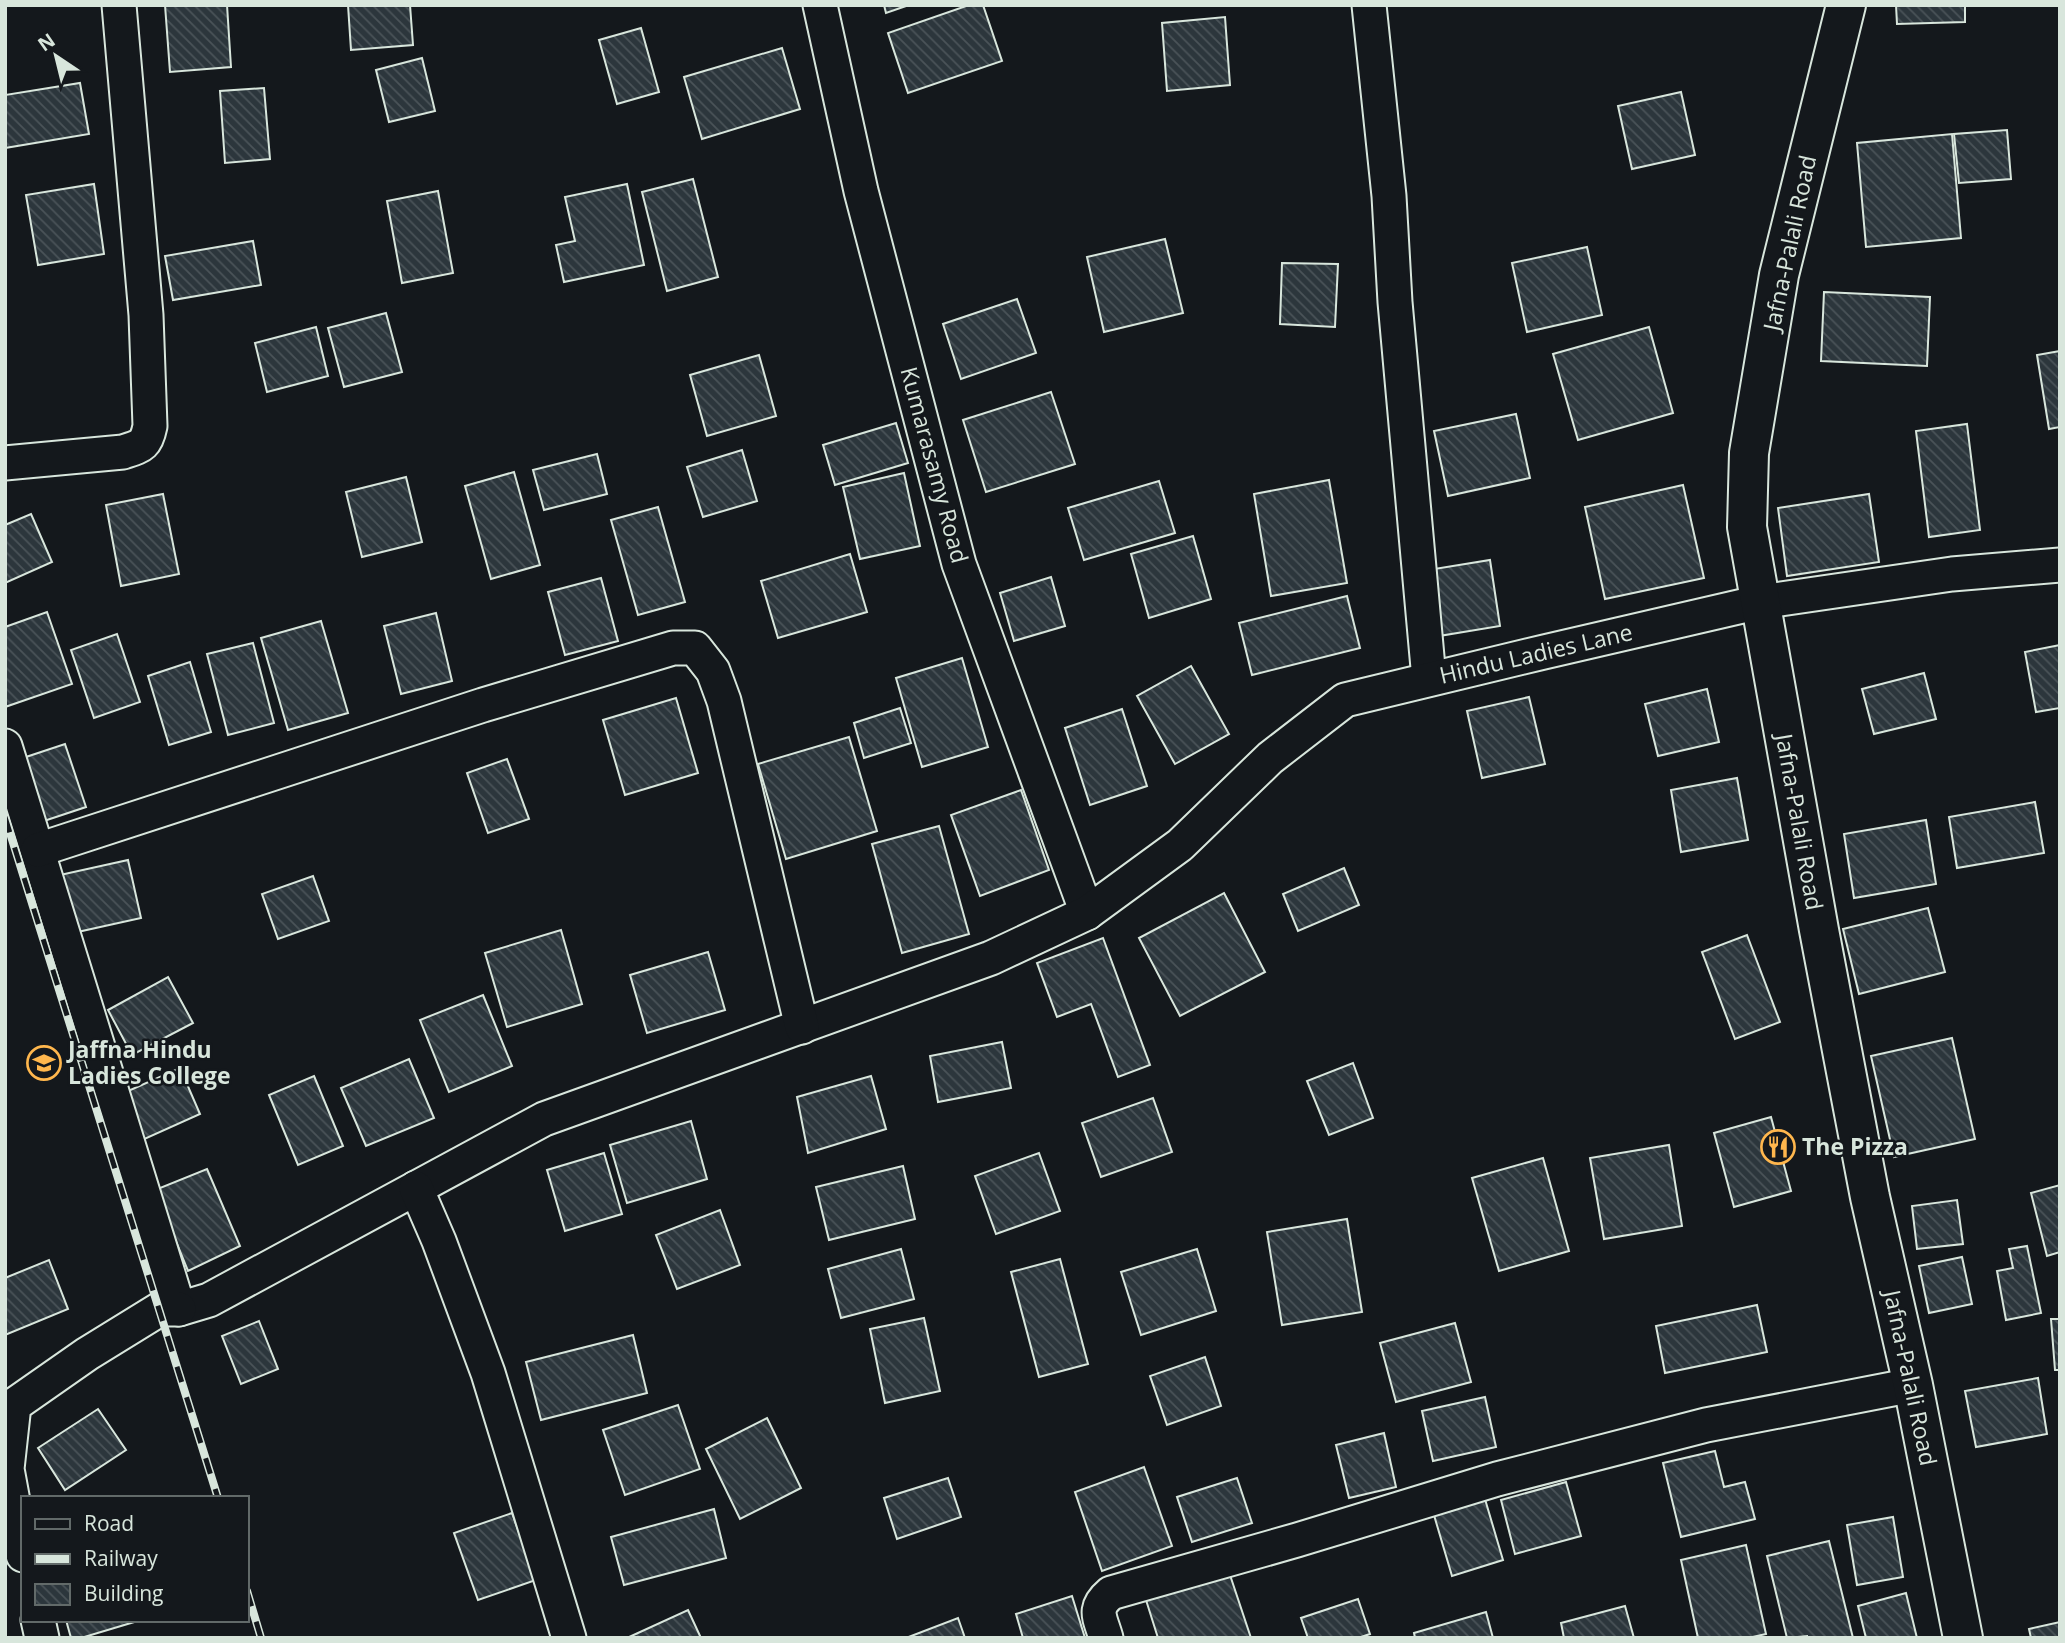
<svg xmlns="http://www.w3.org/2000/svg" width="2065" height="1643" viewBox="0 0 2065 1643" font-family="'Open Sans',sans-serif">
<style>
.building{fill:url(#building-back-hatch);stroke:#d8e6dc;stroke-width:2}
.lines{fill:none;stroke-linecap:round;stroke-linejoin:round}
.street-casing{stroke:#d8e6dc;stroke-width:37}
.primary-casing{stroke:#d8e6dc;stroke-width:42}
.street{stroke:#14181c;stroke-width:33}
.primary{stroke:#14181c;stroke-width:38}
.rail-casing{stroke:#d8e6dc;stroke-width:8}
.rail{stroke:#14181c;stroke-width:5;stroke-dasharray:16;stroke-linecap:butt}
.labels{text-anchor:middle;stroke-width:5;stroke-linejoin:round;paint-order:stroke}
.street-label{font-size:23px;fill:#d8e6dc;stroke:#14181c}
.poi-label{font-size:23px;font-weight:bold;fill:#d8e6dc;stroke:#14181c;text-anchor:start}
</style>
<defs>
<pattern id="building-back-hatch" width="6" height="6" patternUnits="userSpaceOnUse" patternTransform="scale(1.75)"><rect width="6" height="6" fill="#2c363c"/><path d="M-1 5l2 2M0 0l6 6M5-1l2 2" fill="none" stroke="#4a5358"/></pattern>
</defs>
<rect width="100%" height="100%" fill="#14181c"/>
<g class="building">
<path d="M 165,5 L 227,5 L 231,67 L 170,72 Z"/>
<path d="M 348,5 L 410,5 L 413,45 L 351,50 Z"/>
<path d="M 884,5 L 909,5 L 886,13 Z"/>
<path d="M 969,5 L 983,5 L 1002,61 L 908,93 L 888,33 Z"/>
<path d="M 1896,5 L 1965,5 L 1965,22 L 1897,24 Z"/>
<path d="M 1225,17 L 1230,85 L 1167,91 L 1162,23 Z"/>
<path d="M 641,28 L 659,92 L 617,104 L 599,40 Z"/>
<path d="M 782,48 L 800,109 L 702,139 L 684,77 Z"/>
<path d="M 422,58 L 435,111 L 389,122 L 376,70 Z"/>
<path d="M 80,83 L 89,134 L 5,148 L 5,95 Z"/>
<path d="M 264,88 L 270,159 L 225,163 L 220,91 Z"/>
<path d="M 1681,92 L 1695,155 L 1632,169 L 1618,106 Z"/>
<path d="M 2007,130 L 2011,179 L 1959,183 L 1954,134 Z"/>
<path d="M 1952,134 L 1961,238 L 1866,247 L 1857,143 Z"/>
<path d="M 693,179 L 718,277 L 667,291 L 642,192 Z"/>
<path d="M 94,184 L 104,254 L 38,265 L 26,195 Z"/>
<path d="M 627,184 L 644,265 L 564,282 L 556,245 L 575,241 L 565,197 Z"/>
<path d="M 438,191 L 453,273 L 402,283 L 387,201 Z"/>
<path d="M 1165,239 L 1183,313 L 1104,332 L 1087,257 Z"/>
<path d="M 253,241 L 261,285 L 173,300 L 165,256 Z"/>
<path d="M 1587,247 L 1602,315 L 1527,332 L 1512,263 Z"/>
<path d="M 1282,263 L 1338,264 L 1335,327 L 1280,324 Z"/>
<path d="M 1824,292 L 1930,297 L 1927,366 L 1821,361 Z"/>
<path d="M 1017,299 L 1036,353 L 961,379 L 943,324 Z"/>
<path d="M 386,313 L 402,372 L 344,387 L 328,328 Z"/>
<path d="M 316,327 L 328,376 L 267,392 L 255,343 Z"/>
<path d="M 1649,327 L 1673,413 L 1578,440 L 1553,354 Z"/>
<path d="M 2060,351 L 2060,427 L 2049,429 L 2037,355 Z"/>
<path d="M 759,355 L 776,416 L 707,436 L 690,375 Z"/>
<path d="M 1051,392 L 1075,464 L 986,492 L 963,420 Z"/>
<path d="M 1516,414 L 1530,478 L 1448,496 L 1434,431 Z"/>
<path d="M 896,423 L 908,463 L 835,485 L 823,445 Z"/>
<path d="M 1967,424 L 1980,530 L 1929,537 L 1916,431 Z"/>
<path d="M 742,450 L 757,501 L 703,517 L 687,467 Z"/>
<path d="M 597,454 L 607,494 L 544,510 L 533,470 Z"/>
<path d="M 514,472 L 540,565 L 491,579 L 465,486 Z"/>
<path d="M 904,473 L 920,546 L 860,559 L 843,487 Z"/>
<path d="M 406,477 L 422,542 L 362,557 L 346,492 Z"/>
<path d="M 1329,480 L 1347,583 L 1271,596 L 1254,494 Z"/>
<path d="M 1159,481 L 1175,533 L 1084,560 L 1068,508 Z"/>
<path d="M 1683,485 L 1704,578 L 1605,599 L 1585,507 Z"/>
<path d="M 163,494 L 179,574 L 121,586 L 106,505 Z"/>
<path d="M 1869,494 L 1879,562 L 1787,576 L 1778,508 Z"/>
<path d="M 658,507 L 685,602 L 638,615 L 611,520 Z"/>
<path d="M 31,514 L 52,562 L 5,583 L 5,525 Z"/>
<path d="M 1193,536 L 1211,599 L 1149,618 L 1131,554 Z"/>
<path d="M 850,554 L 867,612 L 778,638 L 761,581 Z"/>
<path d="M 1490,560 L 1500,626 L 1439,636 L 1428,570 Z"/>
<path d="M 1051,577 L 1065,626 L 1014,641 L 1000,593 Z"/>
<path d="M 601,578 L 618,641 L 565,655 L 548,592 Z"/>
<path d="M 1347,596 L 1360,648 L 1252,675 L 1239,623 Z"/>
<path d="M 47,612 L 72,684 L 5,707 L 5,627 Z"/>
<path d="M 436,613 L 452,681 L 401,694 L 384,626 Z"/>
<path d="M 321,621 L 348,713 L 288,730 L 261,638 Z"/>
<path d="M 117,634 L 140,702 L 94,718 L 71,650 Z"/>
<path d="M 253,643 L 274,723 L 228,735 L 207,654 Z"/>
<path d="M 2060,645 L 2060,708 L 2036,712 L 2025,652 Z"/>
<path d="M 962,658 L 988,747 L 922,767 L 896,678 Z"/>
<path d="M 190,662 L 211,732 L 169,745 L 148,676 Z"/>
<path d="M 1191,666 L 1229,734 L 1175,764 L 1137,696 Z"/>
<path d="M 1924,673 L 1936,719 L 1874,734 L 1862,689 Z"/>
<path d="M 1707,689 L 1719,742 L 1658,756 L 1645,704 Z"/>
<path d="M 1529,697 L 1545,764 L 1482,778 L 1467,711 Z"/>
<path d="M 676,698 L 698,773 L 625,795 L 603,720 Z"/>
<path d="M 900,708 L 911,743 L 864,758 L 854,723 Z"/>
<path d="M 1122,709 L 1147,786 L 1090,805 L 1065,728 Z"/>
<path d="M 849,737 L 877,831 L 786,859 L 758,764 Z"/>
<path d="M 65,744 L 86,807 L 38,823 L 17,760 Z"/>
<path d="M 507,759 L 529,819 L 488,833 L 467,773 Z"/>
<path d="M 1737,778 L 1748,840 L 1681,852 L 1671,790 Z"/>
<path d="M 1021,790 L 1049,870 L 980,896 L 951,815 Z"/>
<path d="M 2035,802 L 2044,853 L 1957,868 L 1949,817 Z"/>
<path d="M 1926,820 L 1936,884 L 1854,898 L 1844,834 Z"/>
<path d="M 939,826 L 969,934 L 902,953 L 872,844 Z"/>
<path d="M 128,860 L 141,918 L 73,933 L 60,875 Z"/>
<path d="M 1344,868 L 1359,905 L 1298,931 L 1283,894 Z"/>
<path d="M 313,876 L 329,921 L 278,939 L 262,894 Z"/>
<path d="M 1224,893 L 1265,972 L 1180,1016 L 1139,938 Z"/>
<path d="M 1928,908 L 1945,972 L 1859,994 L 1843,929 Z"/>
<path d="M 561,930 L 582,1004 L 507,1027 L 485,953 Z"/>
<path d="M 1747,935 L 1780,1022 L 1735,1039 L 1702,952 Z"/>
<path d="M 1103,938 L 1150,1065 L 1118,1077 L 1091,1004 L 1057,1017 L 1037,963 Z"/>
<path d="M 708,952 L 725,1010 L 647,1033 L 630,975 Z"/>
<path d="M 168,977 L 193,1023 L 132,1055 L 108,1010 Z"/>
<path d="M 483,995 L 512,1066 L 449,1092 L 420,1020 Z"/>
<path d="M 1952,1038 L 1975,1139 L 1894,1157 L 1871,1056 Z"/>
<path d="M 1002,1042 L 1011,1088 L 938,1102 L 930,1056 Z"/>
<path d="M 409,1059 L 434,1118 L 366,1146 L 341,1088 Z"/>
<path d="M 1353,1063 L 1373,1118 L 1329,1135 L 1307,1081 Z"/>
<path d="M 180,1068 L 200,1114 L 140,1141 L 119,1095 Z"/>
<path d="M 314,1076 L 343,1146 L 298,1165 L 269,1095 Z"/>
<path d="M 871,1076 L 886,1129 L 808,1153 L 797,1097 Z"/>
<path d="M 1153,1098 L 1172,1152 L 1101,1177 L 1082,1123 Z"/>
<path d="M 1771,1117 L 1791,1191 L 1734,1207 L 1714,1133 Z"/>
<path d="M 691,1121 L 707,1179 L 627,1203 L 610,1145 Z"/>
<path d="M 1669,1145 L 1682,1226 L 1604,1239 L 1590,1158 Z"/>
<path d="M 604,1153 L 622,1214 L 565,1231 L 547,1170 Z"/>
<path d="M 1039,1153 L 1060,1211 L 996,1234 L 975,1176 Z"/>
<path d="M 1543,1158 L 1569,1251 L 1499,1271 L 1472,1178 Z"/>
<path d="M 903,1166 L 915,1219 L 829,1240 L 816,1187 Z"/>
<path d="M 207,1169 L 240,1246 L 188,1271 L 155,1190 Z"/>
<path d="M 2060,1185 L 2060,1252 L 2047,1256 L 2031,1193 Z"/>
<path d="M 1957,1200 L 1963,1244 L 1917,1249 L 1912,1206 Z"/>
<path d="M 720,1210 L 740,1265 L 677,1289 L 656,1235 Z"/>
<path d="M 1347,1219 L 1362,1312 L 1282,1325 L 1267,1232 Z"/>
<path d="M 2027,1246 L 2041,1313 L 2006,1320 L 1997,1271 L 2013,1268 L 2009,1249 Z"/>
<path d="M 901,1249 L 914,1299 L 841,1318 L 828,1269 Z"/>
<path d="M 1197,1249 L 1216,1311 L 1141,1335 L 1121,1272 Z"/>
<path d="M 1962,1257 L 1972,1304 L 1929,1313 L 1919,1266 Z"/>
<path d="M 1060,1259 L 1088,1364 L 1039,1377 L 1011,1272 Z"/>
<path d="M 49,1260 L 68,1309 L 5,1335 L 5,1278 Z"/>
<path d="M 1757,1305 L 1767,1352 L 1665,1373 L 1656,1326 Z"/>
<path d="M 924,1318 L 940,1391 L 885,1403 L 870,1329 Z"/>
<path d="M 2051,1319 L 2060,1319 L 2060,1370 L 2055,1370 Z"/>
<path d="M 259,1321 L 278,1369 L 241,1384 L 222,1336 Z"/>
<path d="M 1455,1323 L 1471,1382 L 1396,1402 L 1380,1343 Z"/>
<path d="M 633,1335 L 647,1393 L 541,1420 L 526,1362 Z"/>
<path d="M 1205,1357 L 1221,1406 L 1167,1425 L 1150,1376 Z"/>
<path d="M 2038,1378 L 2047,1434 L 1976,1447 L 1965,1391 Z"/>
<path d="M 1485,1397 L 1496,1447 L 1433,1461 L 1422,1411 Z"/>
<path d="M 678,1405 L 700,1469 L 625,1495 L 603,1430 Z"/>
<path d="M 98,1409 L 126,1450 L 65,1490 L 38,1448 Z"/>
<path d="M 767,1418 L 801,1488 L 740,1519 L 706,1449 Z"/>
<path d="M 1384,1433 L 1396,1487 L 1349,1498 L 1336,1445 Z"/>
<path d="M 1715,1451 L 1724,1487 L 1745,1482 L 1755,1519 L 1681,1537 L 1663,1463 Z"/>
<path d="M 1144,1467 L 1172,1546 L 1102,1571 L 1075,1492 Z"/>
<path d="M 948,1478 L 961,1517 L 897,1539 L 884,1498 Z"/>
<path d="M 1237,1478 L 1252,1523 L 1192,1542 L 1177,1497 Z"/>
<path d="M 1566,1482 L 1581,1536 L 1515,1554 L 1501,1500 Z"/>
<path d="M 1482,1489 L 1503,1560 L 1452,1576 L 1431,1505 Z"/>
<path d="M 714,1509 L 726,1558 L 624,1585 L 611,1537 Z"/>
<path d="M 512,1513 L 536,1580 L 478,1600 L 454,1533 Z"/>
<path d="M 1893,1517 L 1903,1577 L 1857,1585 L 1847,1525 Z"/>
<path d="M 1829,1541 L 1853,1638 L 1807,1638 L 1807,1636 L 1787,1638 L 1767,1556 Z"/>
<path d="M 1746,1545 L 1766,1634 L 1748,1638 L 1698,1638 L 1681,1560 Z"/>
<path d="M 1229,1572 L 1251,1638 L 1158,1638 L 1146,1600 Z"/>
<path d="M 1906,1593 L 1917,1638 L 1866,1638 L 1858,1606 Z"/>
<path d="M 1072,1596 L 1085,1638 L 1023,1638 L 1016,1614 Z"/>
<path d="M 1358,1599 L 1370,1634 L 1358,1638 L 1308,1638 L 1301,1618 Z"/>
<path d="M 1625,1606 L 1634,1638 L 1564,1638 L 1561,1623 Z"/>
<path d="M 688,1610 L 701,1638 L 627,1638 Z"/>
<path d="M 1486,1612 L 1493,1638 L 1415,1638 L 1414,1633 Z"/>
<path d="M 958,1618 L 965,1638 L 906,1638 Z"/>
<path d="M 66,1620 L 141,1620 L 81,1638 L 71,1638 Z"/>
<path d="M 2060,1622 L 2060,1638 L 2031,1638 L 2029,1629 Z"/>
</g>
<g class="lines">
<g class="street-casing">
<g id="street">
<path d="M 820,5 L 861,191 L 959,564 L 1087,913"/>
<path d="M 1369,5 L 1389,196 L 1395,302 L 1429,679"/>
<path d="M 5,463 L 123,452 C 141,446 146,446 150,426 L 146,315 L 119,5"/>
<path d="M 5,746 L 179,1309 L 209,1300 L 544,1119 L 991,958 L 1087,913 L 1180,845 L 1270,758 L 1345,700 L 1544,652 L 1760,602 L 1952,574 L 2060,565"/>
<path d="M 38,850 L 483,705 L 673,648 L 695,648 L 713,671 L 724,701 L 802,1027"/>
<path d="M 416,1188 L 439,1241 L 488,1373 L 569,1638"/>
<path d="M 23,1555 L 7,1469 L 14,1405 L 87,1354 L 160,1309 L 179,1309"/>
<path d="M 38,1620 L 42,1638"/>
<path d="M 1106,1638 C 1100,1617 1092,1609 1111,1593 L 1297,1540 L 1497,1479 L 1706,1425 L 1913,1385"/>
</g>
</g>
<g class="primary-casing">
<path id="primary" d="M 1846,5 L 1779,275 L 1749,453 L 1747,527 L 1819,930 L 1870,1197 L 1913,1385 L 1963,1638"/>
</g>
<use href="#street" class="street"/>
<use href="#primary" class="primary"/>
<g class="rail-casing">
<g id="rail">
<path d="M 5,817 L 218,1498"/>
<path d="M 247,1591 L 261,1638"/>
</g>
</g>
<use href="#rail" class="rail"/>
</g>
<defs>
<g id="school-ring" transform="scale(1.75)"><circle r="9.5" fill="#14181c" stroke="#ffb74d" stroke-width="1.5"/><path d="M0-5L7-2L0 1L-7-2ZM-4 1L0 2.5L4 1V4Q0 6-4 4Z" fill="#ffb74d"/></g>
<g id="restaurant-ring" transform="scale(1.75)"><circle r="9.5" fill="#14181c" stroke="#ffb74d" stroke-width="1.5"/><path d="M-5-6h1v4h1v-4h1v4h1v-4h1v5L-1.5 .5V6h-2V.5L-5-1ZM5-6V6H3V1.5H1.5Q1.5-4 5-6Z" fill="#ffb74d"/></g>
</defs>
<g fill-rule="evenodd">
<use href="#school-ring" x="44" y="1063"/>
<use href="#restaurant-ring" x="1778" y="1147"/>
</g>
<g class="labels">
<g class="street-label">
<text transform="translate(1790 243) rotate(-78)" y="8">Jafna-Palali Road</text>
<text transform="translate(934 465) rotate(75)" y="8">Kumarasamy Road</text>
<text transform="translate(1536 654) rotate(-13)" y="8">Hindu Ladies Lane</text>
<text transform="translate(1799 822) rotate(80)" y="8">Jafna-Palali Road</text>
<text transform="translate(1910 1378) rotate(78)" y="8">Jafna-Palali Road</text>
</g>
<g class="poi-label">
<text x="68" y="1058">Jaffna Hindu<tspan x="68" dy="26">Ladies College</tspan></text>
<text x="1802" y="1155">The Pizza</text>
</g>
</g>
<rect width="2065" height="1643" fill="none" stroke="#d8e6dc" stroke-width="14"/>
<rect x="21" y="1496" width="228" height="126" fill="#14181c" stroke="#626a69" stroke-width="2"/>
<rect x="35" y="1519" width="35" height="10" fill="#14181c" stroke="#626a69" stroke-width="2"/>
<text x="84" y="1531" font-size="21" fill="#d8e6dc">Road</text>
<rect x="35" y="1554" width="35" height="10" fill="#d8e6dc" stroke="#626a69" stroke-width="2"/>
<text x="84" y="1566" font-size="21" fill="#d8e6dc">Railway</text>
<rect x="35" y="1584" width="35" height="21" fill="url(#building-back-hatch)" stroke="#626a69" stroke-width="2"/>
<text x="84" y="1601" font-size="21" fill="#d8e6dc">Building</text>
<g transform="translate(56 56) rotate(325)" stroke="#14181c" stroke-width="5" paint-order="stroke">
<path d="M0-5L12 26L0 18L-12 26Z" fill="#d8e6dc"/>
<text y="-10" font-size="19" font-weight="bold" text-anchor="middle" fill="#d8e6dc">N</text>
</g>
</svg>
